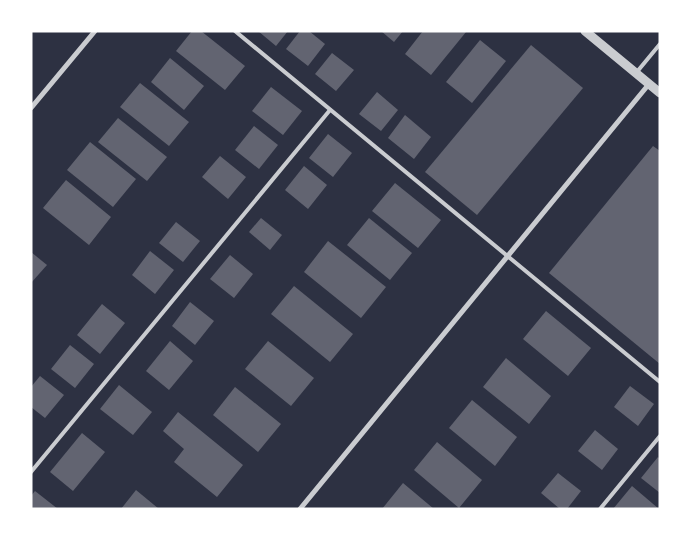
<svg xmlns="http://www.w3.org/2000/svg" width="691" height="540" viewBox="0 0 691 540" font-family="Jost,sans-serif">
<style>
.building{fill:#626471}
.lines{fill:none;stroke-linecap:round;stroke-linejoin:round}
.service{stroke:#caccd0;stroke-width:4}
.minor{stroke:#caccd0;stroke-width:5}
.tertiary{stroke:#caccd0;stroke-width:9}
</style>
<rect width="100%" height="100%" fill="#2d3142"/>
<g class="building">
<path d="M 192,31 L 201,31 L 245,66 L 225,90 L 176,51 Z"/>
<path d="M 258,31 L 288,31 L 276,46 Z"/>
<path d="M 300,31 L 309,31 L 325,44 L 308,66 L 286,49 Z"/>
<path d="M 381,31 L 403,31 L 394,42 Z"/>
<path d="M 423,31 L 466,32 L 431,75 L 405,54 Z"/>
<path d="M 480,40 L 506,61 L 472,103 L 446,82 Z"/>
<path d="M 531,45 L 583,88 L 477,215 L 425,172 Z"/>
<path d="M 332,53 L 354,70 L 336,91 L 315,74 Z"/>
<path d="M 170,58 L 204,86 L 184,110 L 151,82 Z"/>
<path d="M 140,83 L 189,122 L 169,146 L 120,107 Z"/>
<path d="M 271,87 L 302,111 L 283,135 L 252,111 Z"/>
<path d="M 377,92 L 398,110 L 381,131 L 359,114 Z"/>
<path d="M 405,115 L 431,137 L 414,159 L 388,138 Z"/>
<path d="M 118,118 L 167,157 L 147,181 L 98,142 Z"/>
<path d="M 254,126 L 278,145 L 259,169 L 235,150 Z"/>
<path d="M 328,134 L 352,153 L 333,177 L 309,158 Z"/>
<path d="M 90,142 L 136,179 L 113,207 L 67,170 Z"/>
<path d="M 653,146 L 660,151 L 660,364 L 549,273 Z"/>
<path d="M 220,156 L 246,177 L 228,199 L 202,177 Z"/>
<path d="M 304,166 L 327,185 L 308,209 L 285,190 Z"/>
<path d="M 66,180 L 111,217 L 89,245 L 43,208 Z"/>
<path d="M 395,183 L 441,220 L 418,248 L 372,211 Z"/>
<path d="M 261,218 L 282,235 L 270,250 L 249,232 Z"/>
<path d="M 369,218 L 412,253 L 390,280 L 347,245 Z"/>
<path d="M 176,222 L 200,241 L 183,262 L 159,243 Z"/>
<path d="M 328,241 L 386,287 L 361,318 L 304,272 Z"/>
<path d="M 150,251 L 174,270 L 155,294 L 132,275 Z"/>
<path d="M 31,252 L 47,265 L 31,283 Z"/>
<path d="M 230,255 L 253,274 L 234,298 L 210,279 Z"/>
<path d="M 294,286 L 353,334 L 330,362 L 271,314 Z"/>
<path d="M 190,302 L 214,321 L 195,345 L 172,326 Z"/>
<path d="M 102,304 L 125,323 L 100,354 L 77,335 Z"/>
<path d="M 546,311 L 591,348 L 568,376 L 523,339 Z"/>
<path d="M 170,341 L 193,361 L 169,390 L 146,371 Z"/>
<path d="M 268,341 L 314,378 L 291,406 L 245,369 Z"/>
<path d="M 70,345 L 94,364 L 75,388 L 51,369 Z"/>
<path d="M 506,358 L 551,396 L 529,424 L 483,387 Z"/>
<path d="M 40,376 L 64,395 L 45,418 L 31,407 L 31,387 Z"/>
<path d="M 119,385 L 152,412 L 133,435 L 100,409 Z"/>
<path d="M 630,386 L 654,404 L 638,426 L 614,407 Z"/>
<path d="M 235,387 L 281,424 L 258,452 L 213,415 Z"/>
<path d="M 472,400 L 517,437 L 495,466 L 449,428 Z"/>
<path d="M 178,412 L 243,465 L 217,497 L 174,462 L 184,449 L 163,431 Z"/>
<path d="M 595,430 L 618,449 L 602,470 L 578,451 Z"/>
<path d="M 82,433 L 105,452 L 73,491 L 50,472 Z"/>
<path d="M 437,442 L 482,480 L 459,508 L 414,470 Z"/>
<path d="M 658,457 L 660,459 L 660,493 L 641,478 Z"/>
<path d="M 558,473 L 581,491 L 567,509 L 560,509 L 541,493 Z"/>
<path d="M 403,483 L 434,509 L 382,509 Z"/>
<path d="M 632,486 L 659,509 L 613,509 Z"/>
<path d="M 136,490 L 159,509 L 121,509 Z"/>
<path d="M 35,491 L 58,509 L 31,509 L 31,496 Z"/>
</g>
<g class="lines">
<g class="service">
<path d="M 235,31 L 660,382"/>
<path d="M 636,73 L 660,44"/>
<path d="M 31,472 L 330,110"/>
<path d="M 600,509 L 660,436"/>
</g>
<g class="minor">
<path d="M 31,108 L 95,31"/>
<path d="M 300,509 L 649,84"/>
</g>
<path class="tertiary" d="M 585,31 L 660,93"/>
</g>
<rect width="691" height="540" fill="none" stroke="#ffffff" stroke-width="65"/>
</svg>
